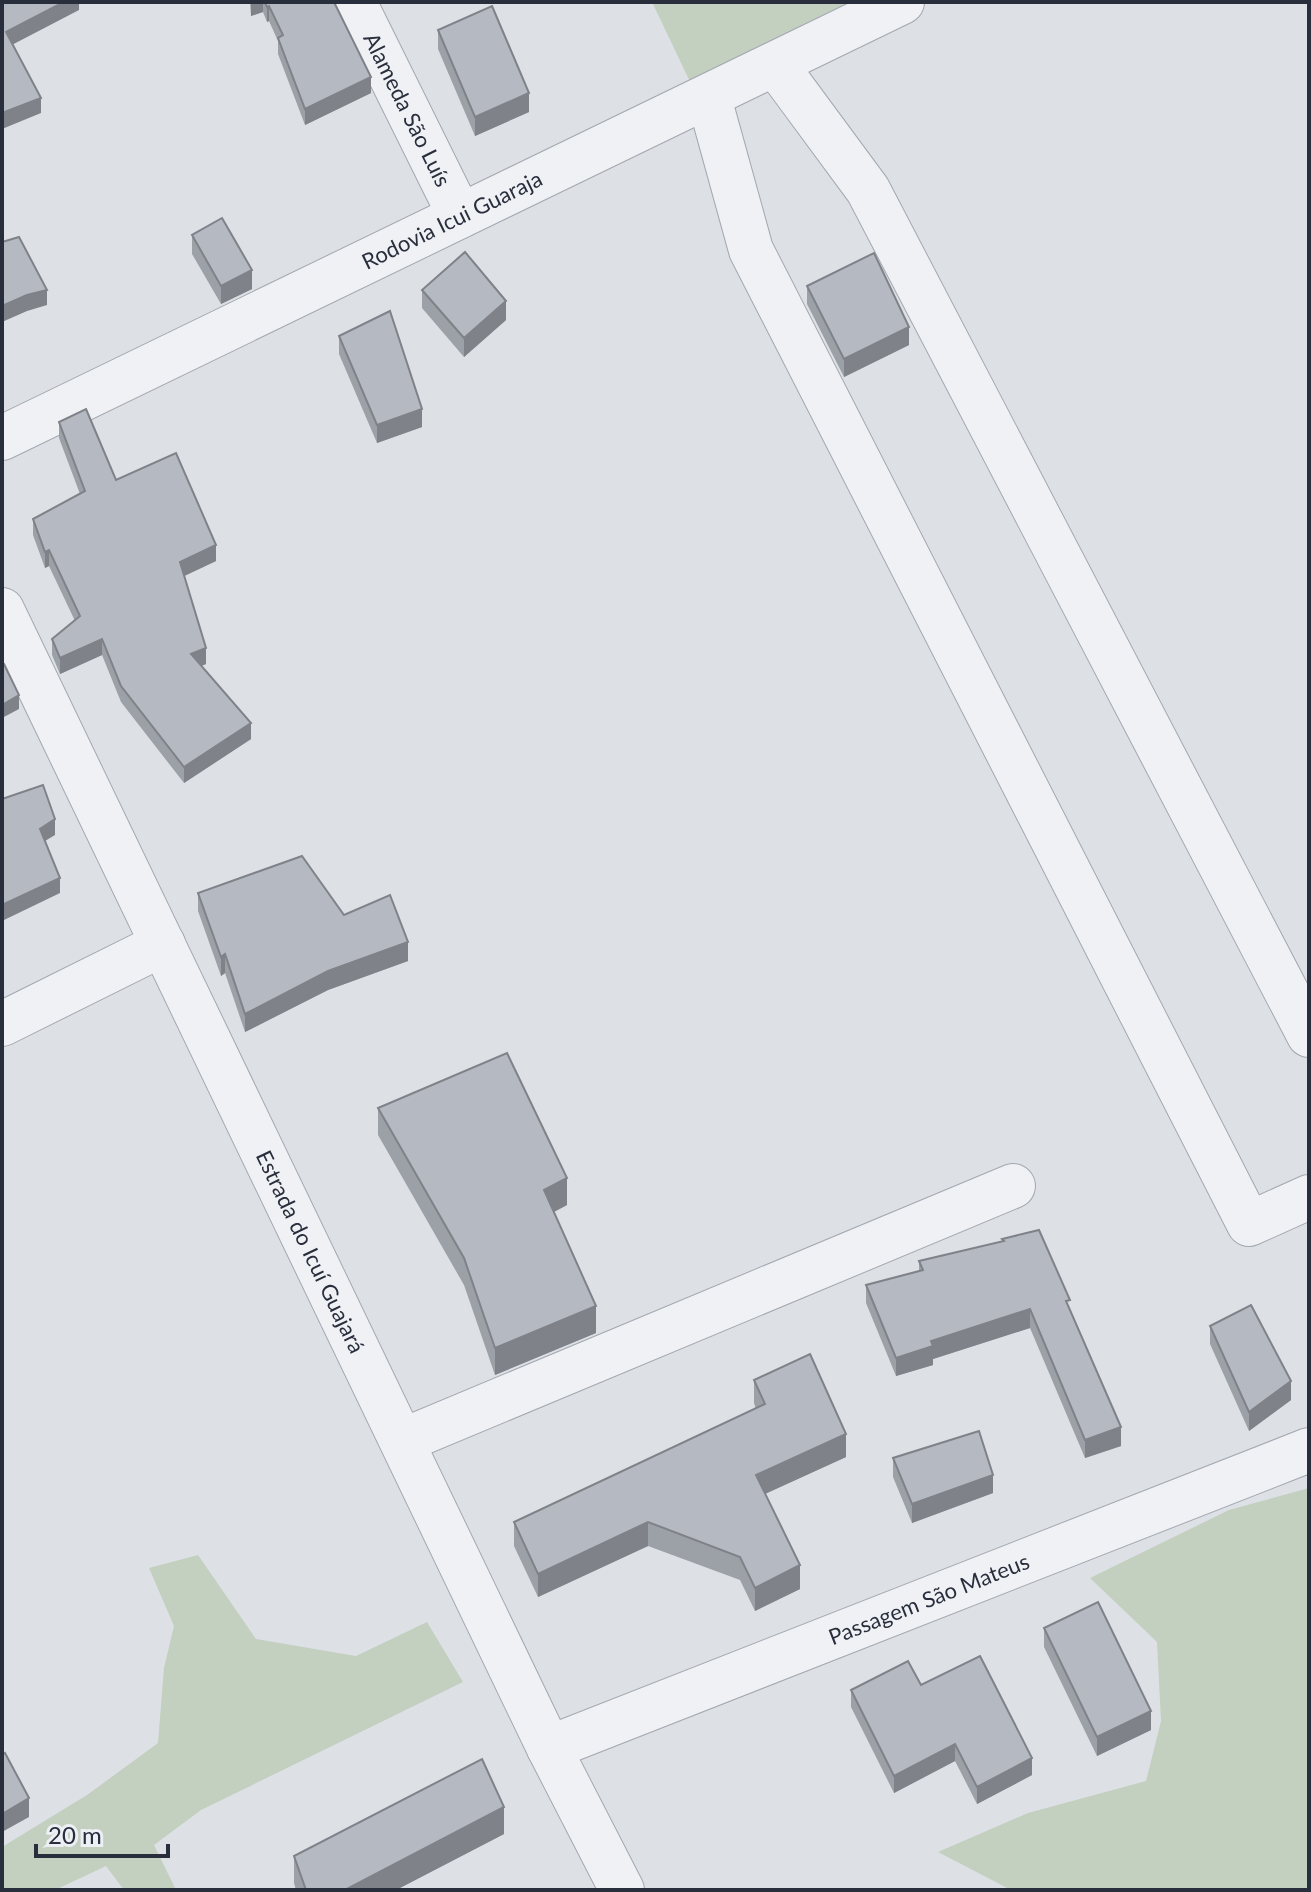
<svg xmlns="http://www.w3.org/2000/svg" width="1311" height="1892" viewBox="0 0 1311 1892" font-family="Lato,sans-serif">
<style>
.green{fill:#c3cfbf}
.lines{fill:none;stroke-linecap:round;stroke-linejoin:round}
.minor-casing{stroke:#a3a8b0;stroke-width:46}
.minor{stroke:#f0f1f5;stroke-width:44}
.wall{fill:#9ca0a7}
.shaded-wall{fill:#7f8288}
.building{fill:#b5bac2;stroke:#7f8288;stroke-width:2}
.labels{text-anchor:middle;stroke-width:8;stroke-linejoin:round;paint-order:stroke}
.street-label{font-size:22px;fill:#282e3c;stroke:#eceff4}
</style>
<rect width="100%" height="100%" fill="#dde1e6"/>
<g class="green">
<path d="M 652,2 L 864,2 L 693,88 Z"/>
<path d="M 1309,1488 L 1309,1890 L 1011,1890 L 938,1852 L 1028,1813 L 1146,1781 L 1161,1721 L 1157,1642 L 1090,1578 L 1229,1510 Z"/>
<path d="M 198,1555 L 256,1639 L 356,1656 L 427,1622 L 463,1682 L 201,1810 L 154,1845 L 176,1890 L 124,1890 L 106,1866 L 55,1890 L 2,1890 L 2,1847 L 87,1795 L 158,1743 L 164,1668 L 174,1626 L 149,1568 Z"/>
</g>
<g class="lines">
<g class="minor-casing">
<g id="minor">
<path id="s1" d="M 354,2 L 460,216"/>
<path d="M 775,64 L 868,190 L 1309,1035"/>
<path d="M 709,98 L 751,250 L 1249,1224 L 1309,1197"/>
<path id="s2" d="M 2,438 L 902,2"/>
<path id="s3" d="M 2,610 L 549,1748 L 622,1890"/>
<path d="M 2,1024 L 163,944"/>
<path d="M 402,1441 L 1013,1186"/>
<path id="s4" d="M 549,1748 L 1309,1450"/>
</g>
</g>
<use href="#minor" class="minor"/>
</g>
<g class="wall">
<path d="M 250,2 L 334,2 L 371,93 L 305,125 L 278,54 L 278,41 L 269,21 L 267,22 L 263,12 L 251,16 Z"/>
<path d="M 438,30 L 529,112 L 475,136 L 438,49 Z"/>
<path d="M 192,235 L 252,289 L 221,304 L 192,254 Z"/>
<path d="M 807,286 L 909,345 L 844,377 L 807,304 Z"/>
<path d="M 422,290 L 506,320 L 464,357 L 422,308 Z"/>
<path d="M 339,336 L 422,427 L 377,443 L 339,354 Z"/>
<path d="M 59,422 L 116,480 L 216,561 L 184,576 L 206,664 L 201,666 L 251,739 L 184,783 L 121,702 L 102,655 L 60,674 L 52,655 L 52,639 L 75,621 L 49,566 L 45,568 L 33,535 L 33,519 L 80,494 L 59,438 Z"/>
<path d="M 198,893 L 344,915 L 408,961 L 328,990 L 245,1032 L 225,973 L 221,976 L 198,911 Z"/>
<path d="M 378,1108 L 567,1205 L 554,1212 L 596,1333 L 495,1375 L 464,1285 L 378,1135 Z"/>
<path d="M 1002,1239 L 1070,1309 L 1121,1446 L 1085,1458 L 1030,1328 L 933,1359 L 933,1365 L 896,1376 L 866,1303 L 866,1285 L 919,1271 L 919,1261 L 1002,1241 Z"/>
<path d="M 1210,1326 L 1291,1400 L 1249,1431 L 1210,1344 Z"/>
<path d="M 754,1380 L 846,1457 L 765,1494 L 800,1589 L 755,1611 L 740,1580 L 648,1546 L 538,1597 L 514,1546 L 514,1522 L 756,1409 L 754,1403 Z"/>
<path d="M 893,1458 L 993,1493 L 912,1523 L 893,1477 Z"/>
<path d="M 1044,1628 L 1151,1730 L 1097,1756 L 1044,1647 Z"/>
<path d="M 921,1685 L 1032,1775 L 977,1804 L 955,1761 L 894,1793 L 851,1707 L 851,1690 Z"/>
<path d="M 504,1834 L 396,1890 L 296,1890 L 294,1883 L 294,1856 Z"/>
</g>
<g class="shaded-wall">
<path d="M 64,2 L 79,2 L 79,10 L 6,48 L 6,32 Z"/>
<path d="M 251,2 L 263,2 L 263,12 L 251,16 Z"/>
<path d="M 269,6 L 269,21 L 267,22 L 267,7 Z"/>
<path d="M 371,77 L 371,93 L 305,125 L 305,109 Z"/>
<path d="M 529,93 L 529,112 L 475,136 L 475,117 Z"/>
<path d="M 41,98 L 41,113 L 2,129 L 2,113 Z"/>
<path d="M 252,270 L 252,289 L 221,304 L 221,286 Z"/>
<path d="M 47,290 L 47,305 L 27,311 L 2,322 L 2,306 L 27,295 Z"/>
<path d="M 506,301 L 506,320 L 464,357 L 464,338 Z"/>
<path d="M 909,327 L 909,345 L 844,377 L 844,359 Z"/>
<path d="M 422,409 L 422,427 L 377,443 L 377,425 Z"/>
<path d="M 216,545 L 216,561 L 180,578 L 180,562 Z"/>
<path d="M 49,550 L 49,566 L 45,568 L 45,552 Z"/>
<path d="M 102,639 L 102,655 L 60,674 L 60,658 Z"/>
<path d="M 206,648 L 206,664 L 191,670 L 191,654 Z"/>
<path d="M 19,695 L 19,709 L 2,718 L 2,705 Z"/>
<path d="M 251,723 L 251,739 L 184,783 L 184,767 Z"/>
<path d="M 55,819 L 55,835 L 40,844 L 40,829 Z"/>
<path d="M 60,878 L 60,893 L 2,921 L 2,905 Z"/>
<path d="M 408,942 L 408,961 L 328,990 L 245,1032 L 245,1014 L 328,971 Z"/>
<path d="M 225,954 L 225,973 L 221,976 L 221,957 Z"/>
<path d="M 567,1178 L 567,1205 L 544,1217 L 544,1190 Z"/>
<path d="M 596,1306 L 596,1333 L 495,1375 L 495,1348 Z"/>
<path d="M 1030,1309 L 1030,1328 L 933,1359 L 933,1365 L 896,1376 L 896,1358 L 931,1341 Z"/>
<path d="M 1291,1381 L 1291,1400 L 1249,1431 L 1249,1412 Z"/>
<path d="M 1121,1427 L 1121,1446 L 1085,1458 L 1085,1440 Z"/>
<path d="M 846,1434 L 846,1457 L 756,1498 L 756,1475 Z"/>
<path d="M 993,1475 L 993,1493 L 912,1523 L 912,1504 Z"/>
<path d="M 648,1522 L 648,1546 L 538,1597 L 538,1574 Z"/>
<path d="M 800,1565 L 800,1589 L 755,1611 L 755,1588 Z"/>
<path d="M 1151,1711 L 1151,1730 L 1097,1756 L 1097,1737 Z"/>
<path d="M 955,1744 L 955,1761 L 894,1793 L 894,1776 Z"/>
<path d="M 1032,1758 L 1032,1775 L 977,1804 L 977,1787 Z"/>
<path d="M 29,1798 L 29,1817 L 2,1832 L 2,1814 Z"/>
<path d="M 504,1807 L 504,1834 L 396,1890 L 345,1890 Z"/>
</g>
<g class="building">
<path d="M 2,2 L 64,2 L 6,32 L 41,98 L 2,113 Z"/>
<path d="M 265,2 L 334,2 L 371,77 L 305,109 L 278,38 L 283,35 L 269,6 L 267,7 Z"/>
<path d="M 492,6 L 529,93 L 475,117 L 438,30 Z"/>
<path d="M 222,218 L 252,270 L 221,286 L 192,235 Z"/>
<path d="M 19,237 L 47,290 L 27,295 L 2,306 L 2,242 Z"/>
<path d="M 465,252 L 506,301 L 464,338 L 422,290 Z"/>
<path d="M 874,253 L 909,327 L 844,359 L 807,286 Z"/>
<path d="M 390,311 L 422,409 L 377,425 L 339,336 Z"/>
<path d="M 86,409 L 116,480 L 176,453 L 216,545 L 180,562 L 206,648 L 191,654 L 251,723 L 184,767 L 121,686 L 102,639 L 60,658 L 52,639 L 80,616 L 49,550 L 45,552 L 33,519 L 85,491 L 59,422 Z"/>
<path d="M 4,664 L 19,695 L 2,705 L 2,665 Z"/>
<path d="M 43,785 L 55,819 L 40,829 L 60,878 L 2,905 L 2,799 Z"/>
<path d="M 302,856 L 344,915 L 390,895 L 408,942 L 328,971 L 245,1014 L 225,954 L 221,957 L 198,893 Z"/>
<path d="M 507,1053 L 567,1178 L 544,1190 L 596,1306 L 495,1348 L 464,1258 L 378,1108 Z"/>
<path d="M 1039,1230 L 1070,1300 L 1066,1301 L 1121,1427 L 1085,1440 L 1030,1309 L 931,1341 L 933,1346 L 896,1358 L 866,1285 L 923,1270 L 919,1261 L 1004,1241 L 1002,1239 Z"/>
<path d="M 1251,1305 L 1291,1381 L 1249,1412 L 1210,1326 Z"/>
<path d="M 810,1354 L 846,1434 L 756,1475 L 800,1565 L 755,1588 L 740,1557 L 648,1522 L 538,1574 L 514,1522 L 765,1404 L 754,1380 Z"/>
<path d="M 979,1431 L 993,1475 L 912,1504 L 893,1458 Z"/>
<path d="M 1098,1602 L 1151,1711 L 1097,1737 L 1044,1628 Z"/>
<path d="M 980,1656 L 1032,1758 L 977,1787 L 955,1744 L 894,1776 L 851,1690 L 908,1661 L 921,1685 Z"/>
<path d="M 5,1753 L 29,1798 L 2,1814 L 2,1755 Z"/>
<path d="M 482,1759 L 504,1807 L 345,1890 L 306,1890 L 294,1856 Z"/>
</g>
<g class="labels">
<g class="street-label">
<text dy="8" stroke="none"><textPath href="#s1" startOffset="120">Alameda São Luís</textPath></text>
<text dy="8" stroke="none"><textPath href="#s2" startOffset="500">Rodovia Icui Guaraja</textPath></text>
<text dy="8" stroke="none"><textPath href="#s3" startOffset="712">Estrada do Icuí Guajará</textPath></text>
<text dy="8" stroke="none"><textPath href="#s4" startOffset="408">Passagem São Mateus</textPath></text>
</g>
</g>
<rect width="1311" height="1892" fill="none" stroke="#282e3c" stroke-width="8"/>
<path d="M36 1844v12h132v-12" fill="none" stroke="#282e3c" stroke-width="4"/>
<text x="48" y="1844" font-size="24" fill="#282e3c" stroke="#eceff4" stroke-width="6" paint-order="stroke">20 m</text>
</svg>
